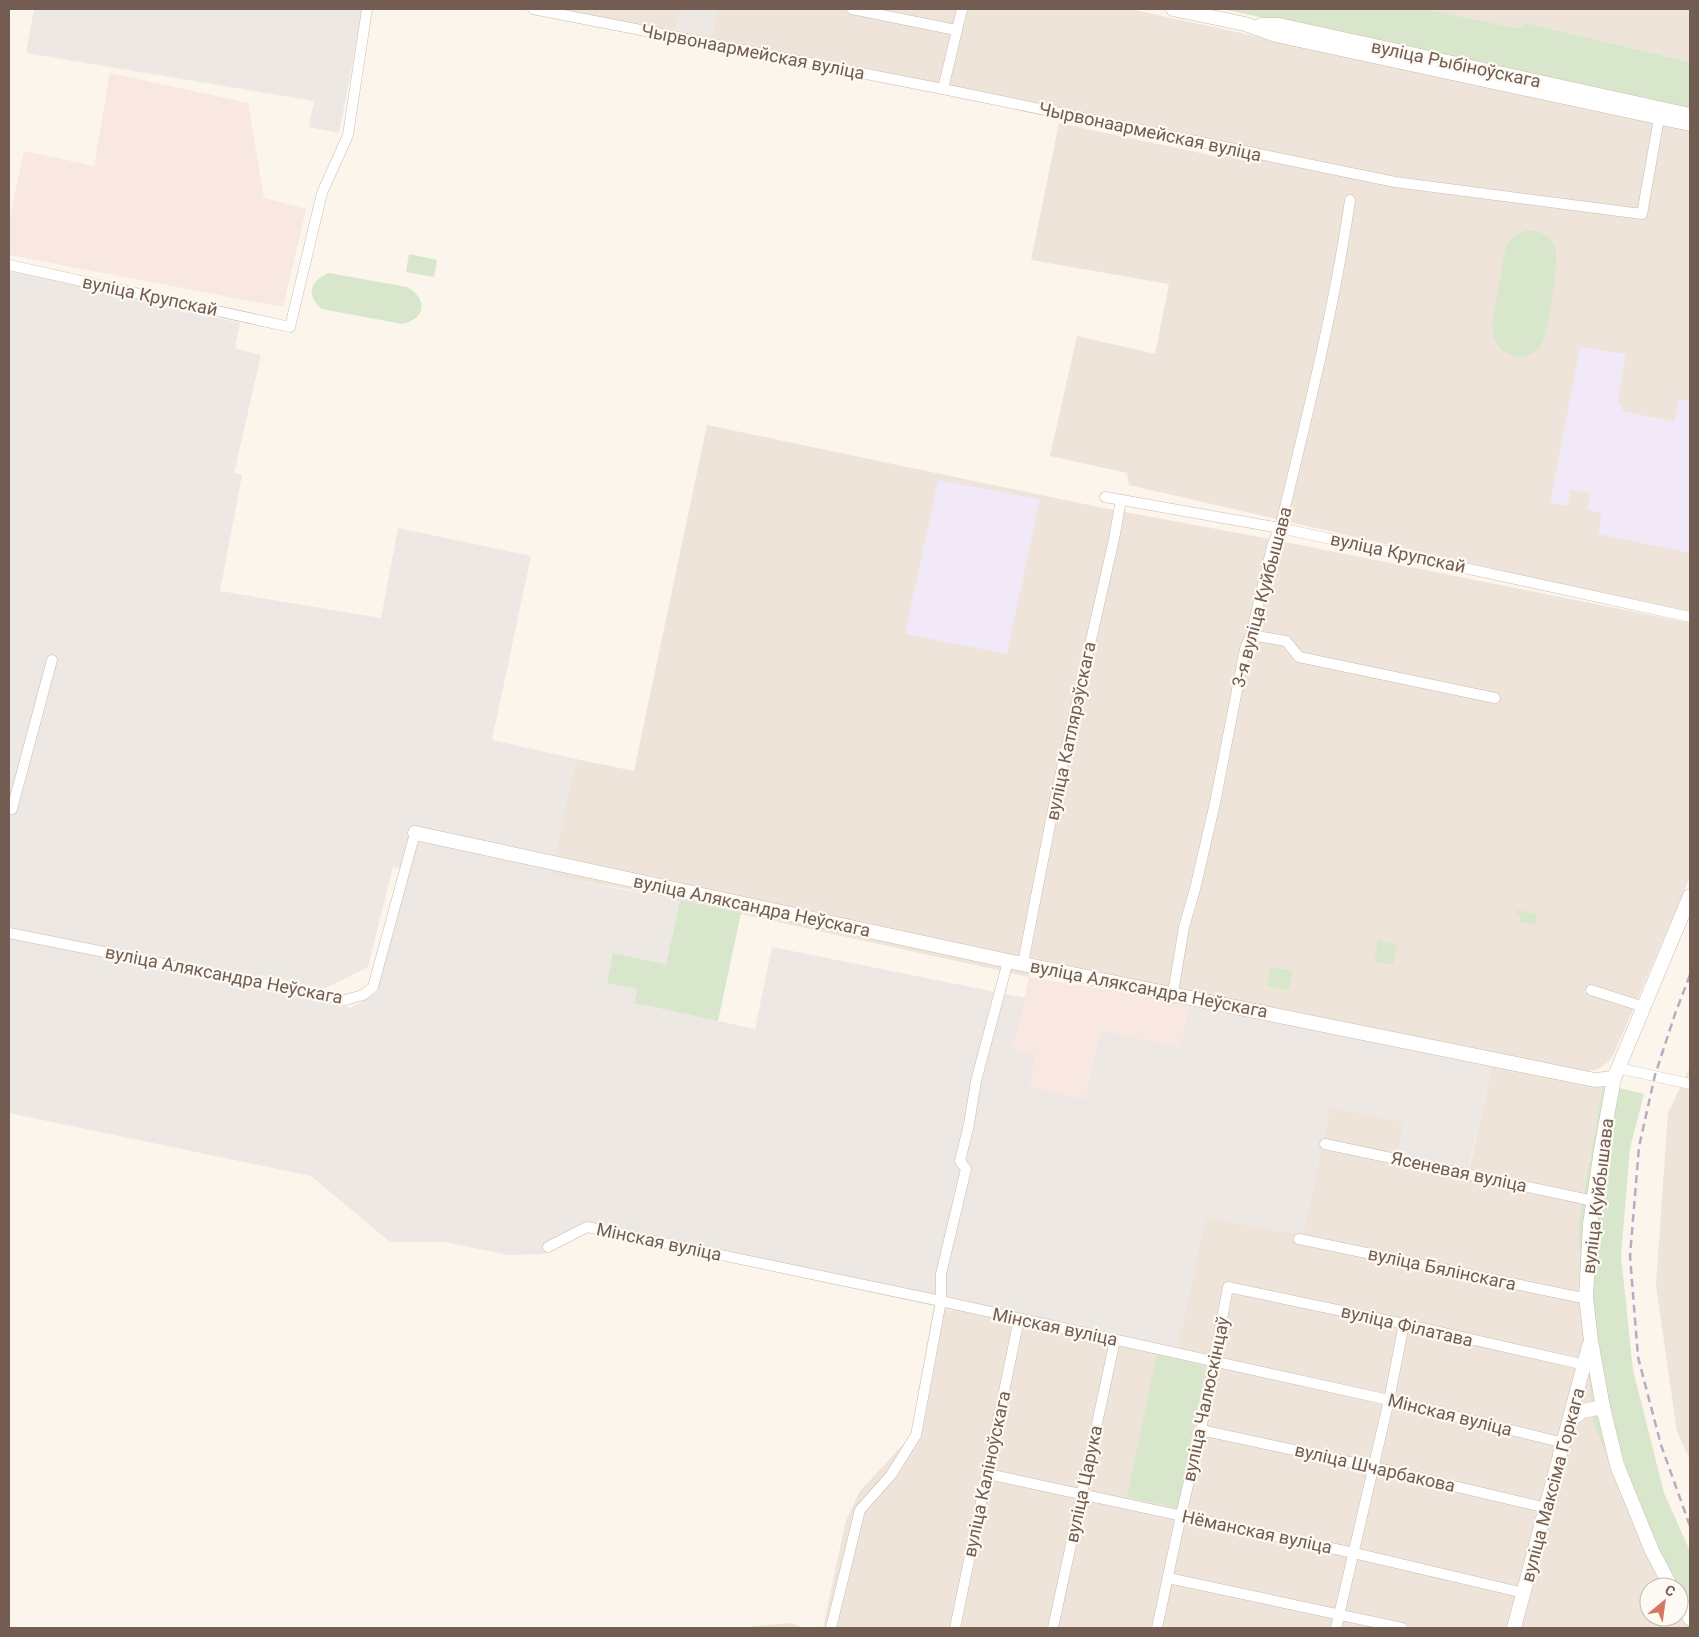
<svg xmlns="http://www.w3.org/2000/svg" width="1699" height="1637" viewBox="0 0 1699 1637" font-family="Roboto,sans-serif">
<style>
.residential{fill:#eee4d9}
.commercial{fill:#f9e8e2}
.industrial{fill:#ede8e4;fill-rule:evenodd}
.education{fill:#f1e9f7}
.green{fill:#d8e7cc}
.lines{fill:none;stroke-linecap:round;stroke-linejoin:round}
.street-casing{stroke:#c9bbb0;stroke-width:11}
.secondary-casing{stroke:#ccbbaf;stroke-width:15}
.street{stroke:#fff;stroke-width:10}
.secondary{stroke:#fff;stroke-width:14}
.rail{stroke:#b8abc4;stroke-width:2.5;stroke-dasharray:8 5;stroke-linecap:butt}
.labels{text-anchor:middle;stroke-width:4.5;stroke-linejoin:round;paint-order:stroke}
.street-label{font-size:18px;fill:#735d52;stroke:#fdf9f3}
</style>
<rect width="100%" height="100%" fill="#fbf5ec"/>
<g class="residential">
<path d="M 556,9 L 1130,9 L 1690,130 L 1690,614 L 1129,485 L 1127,473 L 1050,456 L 1077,336 L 1155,354 L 1169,284 L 1031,260 L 1059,123 L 1224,158 L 1227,152 Z"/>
<path d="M 1426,9 L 1690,9 L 1690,62 L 1527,23 L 1516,28 Z"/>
<path d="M 707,425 L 1103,508 L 1265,538 L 1690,623 L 1690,877 L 1613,1056 L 1607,1063 L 1598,1069 L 1583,1072 L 1033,958 L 1029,977 L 627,889 L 550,876 L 576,759 L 634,771 Z"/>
<path d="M 1492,1065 L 1603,1084 L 1578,1226 L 1664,1587 L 1649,1587 L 1649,1617 L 1679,1617 L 1679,1613 L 1688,1628 L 823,1628 L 846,1520 L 860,1491 L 910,1437 L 934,1306 L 952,1311 L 954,1301 L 1206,1217 L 1303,1235 L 1330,1107 L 1404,1122 L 1469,1170 Z"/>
<path d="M 1690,1067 L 1690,1460 L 1677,1432 L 1656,1285 L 1668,1113 Z"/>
<path d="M 792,1623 L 803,1628 L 751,1628 L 753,1626 Z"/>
</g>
<g class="commercial">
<path d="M 110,73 L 248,103 L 264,198 L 306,209 L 283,307 L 9,255 L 9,220 L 24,151 L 94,166 Z"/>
<path d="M 1029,977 L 1190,1003 L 1180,1047 L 1100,1030 L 1085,1099 L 1028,1086 L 1012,1050 Z"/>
</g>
<g class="industrial">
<path d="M 34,9 L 363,9 L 339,133 L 309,127 L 314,101 L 26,53 Z"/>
<path d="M 680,9 L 718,9 L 712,41 L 674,33 Z"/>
<path d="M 9,269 L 240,323 L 235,348 L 261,355 L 234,473 L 242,475 L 220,591 L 381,618 L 398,528 L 531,556 L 492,740 L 576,759 L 551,876 L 680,900 L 666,964 L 613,953 L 637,989 L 634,1003 L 755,1029 L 772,947 L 1026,998 L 1012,1050 L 1035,1055 L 1029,1086 L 1085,1099 L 1100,1030 L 1180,1047 L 1190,1003 L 1492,1065 L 1468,1171 L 1397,1155 L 1404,1122 L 1330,1107 L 1303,1235 L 1206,1217 L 1178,1349 L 954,1301 L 952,1311 L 934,1306 L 585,1231 L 545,1254 L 509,1255 L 444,1242 L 390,1242 L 311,1176 L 9,1113 ZM 393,867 L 409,870 L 377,992 L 351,1008 L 256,989 L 259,975 L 324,989 L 368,967 Z"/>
</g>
<g class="education">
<path d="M 1580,347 L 1626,354 L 1618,397 L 1623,411 L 1674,422 L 1679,399 L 1690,402 L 1690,553 L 1598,534 L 1602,513 L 1587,510 L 1590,493 L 1571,490 L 1567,506 L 1550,503 Z"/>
<path d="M 938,480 L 1040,499 L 1007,654 L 905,634 Z"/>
</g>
<g class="green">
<path d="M 1223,9 L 1426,9 L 1516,28 L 1527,23 L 1690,62 L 1690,109 L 1508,71 Z"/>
<path d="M 1528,230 C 1540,231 1551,235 1555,247 C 1560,258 1548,336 1541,345 C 1524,370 1491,353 1492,325 L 1506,245 L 1515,235 Z"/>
<path d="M 409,254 L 437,260 L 434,277 L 406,272 Z"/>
<path d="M 329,273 L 407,287 C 428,299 426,319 402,324 L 322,309 C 305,295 310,281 329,273 Z"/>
<path d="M 680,900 L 741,913 L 718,1021 L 634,1003 L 637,989 L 607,983 L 613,953 L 666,964 Z"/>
<path d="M 1517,910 L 1537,914 L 1535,925 L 1519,922 L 1520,916 L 1516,915 Z"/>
<path d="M 1378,940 L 1397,945 L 1393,965 L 1374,961 Z"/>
<path d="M 1270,967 L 1292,971 L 1289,990 L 1267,986 Z"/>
<path d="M 1603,1084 L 1644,1094 L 1630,1148 L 1621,1256 L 1633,1370 L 1664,1493 L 1690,1551 L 1690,1628 L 1688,1628 L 1679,1613 L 1679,1587 L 1664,1587 L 1638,1534 L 1594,1424 L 1584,1335 L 1578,1226 Z"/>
<path d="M 1157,1354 L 1206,1366 L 1178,1508 L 1127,1497 Z"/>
</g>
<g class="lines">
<g class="street-casing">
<g id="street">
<path d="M 533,9 L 943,89 L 1395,182 L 1642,214 L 1659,118"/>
<path d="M 852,9 L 956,30"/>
<path d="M 943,89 L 962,9"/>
<path d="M 9,265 L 290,327 L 322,193 L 348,135 L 367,9"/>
<path d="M 1105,497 L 1280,528 L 1690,617"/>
<path d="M 1251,635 L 1286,641 L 1299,657 L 1495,698"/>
<path d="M 9,809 L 12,809 L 52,660"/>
<path d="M 9,933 L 345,1000 L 363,995 L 373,987 L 415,833"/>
<path d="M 1023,963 L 1056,794 L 1114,539 L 1121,500"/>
<path d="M 1591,990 L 1644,1007"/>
<path d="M 1173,993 L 1184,927 L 1195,889 L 1215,803 L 1245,649 L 1251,635 L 1273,543 L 1280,528 C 1306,420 1334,311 1350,200"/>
<path d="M 1618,1068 L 1690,1084"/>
<path d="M 1325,1144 L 1594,1201"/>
<path d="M 1299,1239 L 1578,1297 L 1586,1297"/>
<path d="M 548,1247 L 587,1227 L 941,1301 L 1389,1400 L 1564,1443"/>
<path d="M 1201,1430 L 1373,1467 L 1547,1508"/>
<path d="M 988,1474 L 1354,1553 L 1524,1593"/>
<path d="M 1168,1578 L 1402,1628"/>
<path d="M 831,1628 L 860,1510 L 891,1475 L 916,1435 L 941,1301 L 941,1274 L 966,1169 L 960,1161 L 969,1124 L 976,1081 L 1008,961"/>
<path d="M 955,1628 L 1019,1319"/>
<path d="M 1053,1628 L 1115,1340"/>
<path d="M 1157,1628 L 1181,1515 L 1201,1430 L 1228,1287 L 1404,1324 L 1585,1365"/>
<path d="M 1336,1628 L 1389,1400 L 1404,1324"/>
</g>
</g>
<g class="secondary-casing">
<g id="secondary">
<path d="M 1173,9 L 1245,24 L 1276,35 L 1690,124"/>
<path d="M 1261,25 L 1279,25 L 1690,115"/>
<path d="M 415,833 L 1008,961 L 1595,1080 L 1614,1078"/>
<path d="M 1571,1420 L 1582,1411 L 1603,1407"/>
<path d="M 1671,1587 L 1652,1551 L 1617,1465 L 1603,1407 L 1591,1341 L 1586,1297 L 1590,1224 L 1601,1150 L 1614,1078 L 1690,896"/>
<path d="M 1679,1600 L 1690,1618"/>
<path d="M 1514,1628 L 1589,1346"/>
</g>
</g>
<use href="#street" class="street"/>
<use href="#secondary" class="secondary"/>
<path class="rail" d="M 1690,975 L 1675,1014 L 1655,1075 L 1639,1147 L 1630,1256 L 1638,1357 L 1661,1445 L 1690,1526"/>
</g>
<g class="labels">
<g class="street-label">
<text transform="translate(753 52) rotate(11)" y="6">Чырвонаармейская вуліца</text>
<text transform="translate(1456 64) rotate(12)" y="6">вуліца Рыбіноўскага</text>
<text transform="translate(1150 132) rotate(12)" y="6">Чырвонаармейская вуліца</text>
<text transform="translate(150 296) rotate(12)" y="6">вуліца Крупскай</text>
<text transform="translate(1398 553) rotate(12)" y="6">вуліца Крупскай</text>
<text transform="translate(1262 597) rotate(-75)" y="6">3-я вуліца Куйбышава</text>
<text transform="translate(1071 731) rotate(-78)" y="6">вуліца Катлярэўскага</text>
<text transform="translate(752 906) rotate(12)" y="6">вуліца Аляксандра Неўскага</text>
<text transform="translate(224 975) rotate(11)" y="6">вуліца Аляксандра Неўскага</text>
<text transform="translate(1149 989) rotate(11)" y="6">вуліца Аляксандра Неўскага</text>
<text transform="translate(1459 1172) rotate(12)" y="6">Ясеневая вуліца</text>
<text transform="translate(1598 1196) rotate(-83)" y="6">вуліца Куйбышава</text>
<text transform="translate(659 1242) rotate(12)" y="6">Мінская вуліца</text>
<text transform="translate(1442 1269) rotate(12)" y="6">вуліца Бялінскага</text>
<text transform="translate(1407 1326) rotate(13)" y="6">вуліца Філатава</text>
<text transform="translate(1055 1327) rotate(12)" y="6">Мінская вуліца</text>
<text transform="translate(1206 1399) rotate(-78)" y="6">вуліца Чалюскінцаў</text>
<text transform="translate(1450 1415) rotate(14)" y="6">Мінская вуліца</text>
<text transform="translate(1375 1468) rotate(13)" y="6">вуліца Шчарбакова</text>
<text transform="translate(987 1474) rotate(-78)" y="6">вуліца Каліноўскага</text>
<text transform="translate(1084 1484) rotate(-78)" y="6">вуліца Царука</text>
<text transform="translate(1553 1485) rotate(-75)" y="6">вуліца Максіма Горкага</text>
<text transform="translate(1257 1532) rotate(12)" y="6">Нёманская вуліца</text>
</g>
</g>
<rect width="1699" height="1637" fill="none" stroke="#735d52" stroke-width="20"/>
<g transform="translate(1664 1602) rotate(29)"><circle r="24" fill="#fdf9f3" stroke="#c6bbb3"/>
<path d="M0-4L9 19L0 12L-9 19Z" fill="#d47862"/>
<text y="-8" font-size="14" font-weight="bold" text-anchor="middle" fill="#735d52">С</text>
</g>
</svg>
